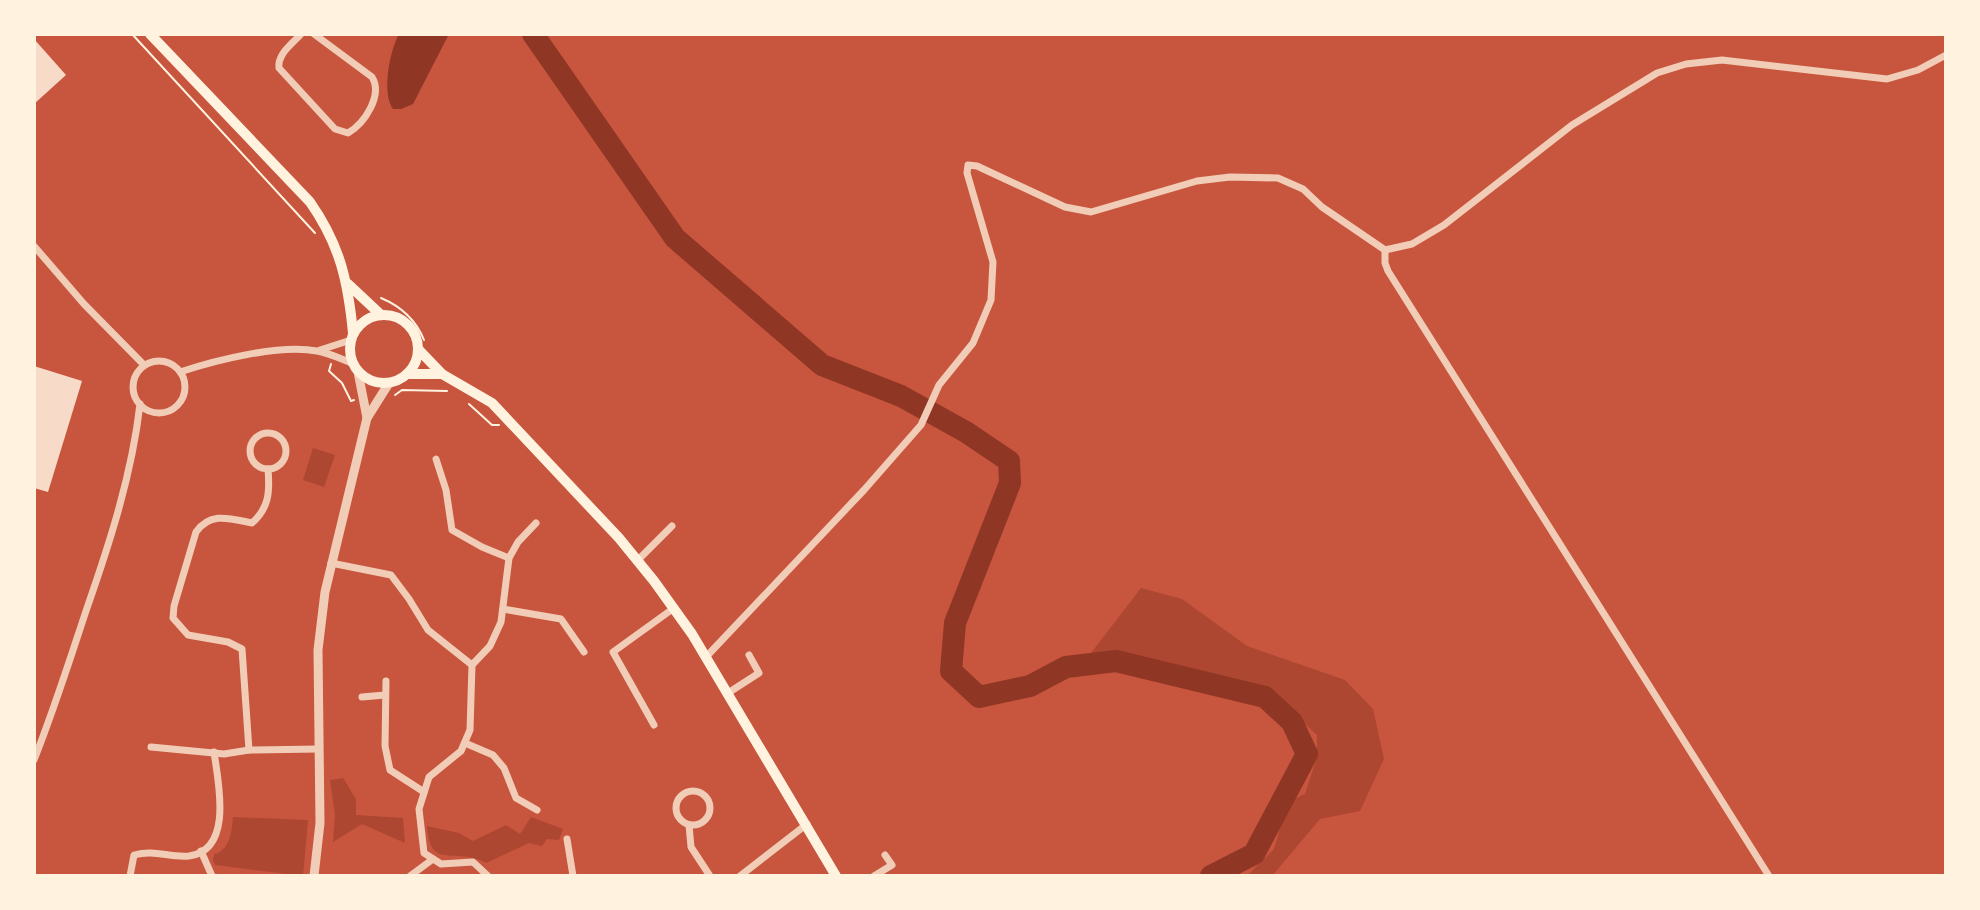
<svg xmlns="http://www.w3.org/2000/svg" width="1980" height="910" viewBox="0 0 1980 910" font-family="'Sofia Sans Condensed',sans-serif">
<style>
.green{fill:#ae4732}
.water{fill:#8f3625}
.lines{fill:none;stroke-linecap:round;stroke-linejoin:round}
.river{stroke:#8f3625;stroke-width:22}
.building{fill:#f7dbc8}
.path{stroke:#fff3e0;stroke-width:2}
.minor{stroke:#f1ccb7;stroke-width:7}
.tertiary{stroke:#f1ccb7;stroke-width:9}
.secondary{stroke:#fff3e0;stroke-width:10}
</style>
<rect width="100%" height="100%" fill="#c8553d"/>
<g class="green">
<path d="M 313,448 L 335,455 L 324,487 L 303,480 Z"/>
<path d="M 1141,588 L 1182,599 L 1247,646 L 1345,680 L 1373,709 L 1384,759 L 1360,811 L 1320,819 L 1272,876 L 1247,876 L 1274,849 L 1288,802 L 1305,794 L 1317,757 L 1317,735 L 1275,697 L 1235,678 L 1179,670 L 1127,653 L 1091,653 Z"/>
<path d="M 343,778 L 356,799 L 356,815 L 403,818 L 405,843 L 362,824 L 333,842 L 335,815 L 330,780 Z"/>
<path d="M 233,817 L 308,820 L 303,876 L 215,865 L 213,860 C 216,848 212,858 221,851 C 231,844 232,828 233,817 Z"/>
<path d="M 531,817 L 563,829 L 559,840 L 547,839 L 542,846 L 529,843 L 486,863 C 455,846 430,872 427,826 L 459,833 L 473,841 L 506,825 L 520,834 Z"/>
</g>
<path class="water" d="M 399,34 L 449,34 L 413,104 L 401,109 L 393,109 C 381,93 390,50 399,34 Z"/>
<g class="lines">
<path class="river" d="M 533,34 L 675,238 L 822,365 L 901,396 L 966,432 L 1009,461 L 1010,483 L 955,623 L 951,671 L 979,697 L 1030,686 L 1066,667 L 1116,661 L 1265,697 L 1292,722 L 1307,754 L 1254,854 L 1211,876"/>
</g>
<g class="building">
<path d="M 34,39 L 66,75 L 34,104 Z"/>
<path d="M 34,366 L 82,381 L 48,492 L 34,488 Z"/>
</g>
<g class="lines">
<g class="path">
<path d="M 132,34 L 315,233"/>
<path d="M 381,298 C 400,306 416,320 424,340"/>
<path d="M 331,364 L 329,371 L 342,383 L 351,401 L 354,400"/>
<path d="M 395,395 L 402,390 L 447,391"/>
<path d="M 469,404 L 492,425 L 499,425"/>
</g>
<g class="minor">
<path d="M 301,34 C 293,43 277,54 279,68 L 335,129 L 348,133 C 365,123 383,95 372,77 L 314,34"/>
<path d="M 34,246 L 84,304 L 144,365"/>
<path d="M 1385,250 L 1385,263 L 1388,271 L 1769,876"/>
<path d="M 1385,250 L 1412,244 L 1444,225 L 1572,125 L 1657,73 L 1686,64 L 1722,60 L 1887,79 L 1918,70 L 1946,55"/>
<path d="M 320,350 L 351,340"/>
<circle cx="159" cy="387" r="26"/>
<path d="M 180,372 C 216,360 280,344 317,351 C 329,353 341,359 352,363"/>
<circle cx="268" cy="451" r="18"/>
<path d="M 436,459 L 446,490 L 452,530 L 482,547 L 509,558"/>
<path d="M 637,561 L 672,526"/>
<path d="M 331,563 L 391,575 L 409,599 L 428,630 L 472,665 L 470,730 L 461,751 L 429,777 L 419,809 L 424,853 L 441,864 L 473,862 L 488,876"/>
<path d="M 503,609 L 561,619 L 584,652"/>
<path d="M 706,657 L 864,490 L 921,425 L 939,385 L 973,343 L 991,300 L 993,262 L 967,173 L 968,165 L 977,166 L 1065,207 L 1091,212 L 1197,181 L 1230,177 L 1278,178 L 1303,189 L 1322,207 L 1385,250"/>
<path d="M 472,665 L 490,646 L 501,622 L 509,558 L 518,542 L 536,523"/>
<path d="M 386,681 L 385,746 L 390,770 L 424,792"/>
<path d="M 728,693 L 759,673 L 749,655"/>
<path d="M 362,697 L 385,695"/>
<path d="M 654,725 L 613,652 L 674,608"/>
<path d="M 465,743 L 493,755 L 504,768 L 516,798 L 537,810"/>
<path d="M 151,747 L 224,754 L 249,750 L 318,749"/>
<path d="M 249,750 L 242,649 L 228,642 L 188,635 L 173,618 L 174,606 L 196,532 C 211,511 231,519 252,523 C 269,508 270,492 268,469"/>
<path d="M 34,760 C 54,710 70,659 87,608 C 110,542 132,474 140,404"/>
<circle cx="693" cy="808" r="17"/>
<path d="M 689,825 L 691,847 L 710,876"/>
<path d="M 567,839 L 573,876"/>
<path d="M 201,851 L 212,876"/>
<path d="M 130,876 L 134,855 C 155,849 169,858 189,856 C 234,850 218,781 214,752"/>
<path d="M 410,876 L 433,859"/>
<path d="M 740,876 L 807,824"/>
<path d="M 874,876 L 892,865 L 885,855"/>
</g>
<g class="tertiary">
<path d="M 358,372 L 367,418"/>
<path d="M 314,876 L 320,823 L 318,650 L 325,592 L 367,418 L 389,383"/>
</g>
<g class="secondary">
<path d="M 150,34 L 310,202 C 340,245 348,281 353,333"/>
<path d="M 348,284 L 380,314"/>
<circle cx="384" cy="349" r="34"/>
<path d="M 418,349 L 442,374 L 492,403 L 619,538 L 654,581 L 692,634 L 836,876"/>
<path d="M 407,374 L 442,374"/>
</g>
</g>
<rect width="1980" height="910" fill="none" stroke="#fff3e0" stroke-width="72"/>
</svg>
